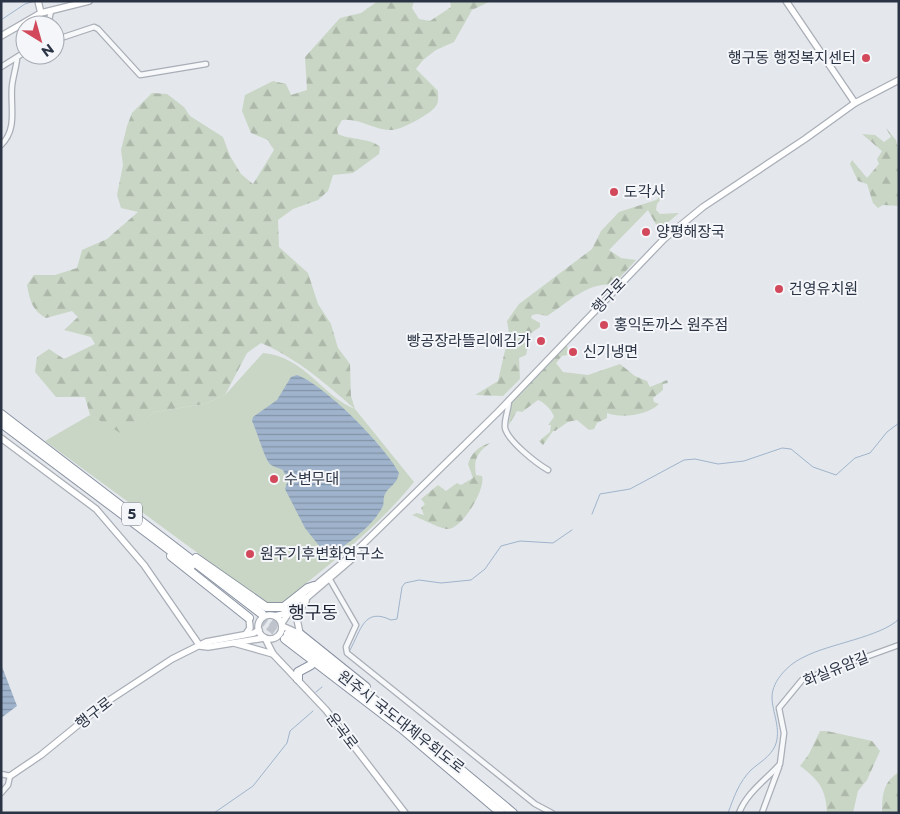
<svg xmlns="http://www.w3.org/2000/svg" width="900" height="814" viewBox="0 0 900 814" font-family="Montserrat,'Noto Sans KR',sans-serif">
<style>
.forest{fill:url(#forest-firs)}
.green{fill:#c9d6c5}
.water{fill:url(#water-rules)}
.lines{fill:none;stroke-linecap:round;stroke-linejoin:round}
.stream{stroke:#9fb4cc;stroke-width:1}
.highway-tunnel{stroke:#bfc3cb;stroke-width:8;stroke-dasharray:8 4;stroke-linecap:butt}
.street-casing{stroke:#a9aeb7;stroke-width:7}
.secondary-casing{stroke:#a9aeb7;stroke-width:8}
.highway-casing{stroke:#8b94a3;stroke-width:10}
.street{stroke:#f7f8fa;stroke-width:4.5}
.secondary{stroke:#fff;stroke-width:5.5}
.highway{stroke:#fff;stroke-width:8}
.poi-dot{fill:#d1495b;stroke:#f4f6f9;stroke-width:2}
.labels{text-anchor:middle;stroke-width:4;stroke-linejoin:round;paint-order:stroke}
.shield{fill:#f4f6f9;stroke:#676e7b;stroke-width:1}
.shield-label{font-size:14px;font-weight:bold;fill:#2b3445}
.poi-label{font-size:15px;fill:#2b3445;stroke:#f4f6f9;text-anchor:start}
.street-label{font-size:15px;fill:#2b3445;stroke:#f4f6f9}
.quarter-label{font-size:18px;fill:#1d2536;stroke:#f4f6f9}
</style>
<defs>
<pattern id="forest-firs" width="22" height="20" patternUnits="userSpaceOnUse" patternTransform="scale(1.25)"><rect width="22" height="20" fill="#c9d6c5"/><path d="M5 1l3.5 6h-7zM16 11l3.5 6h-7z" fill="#adb8ab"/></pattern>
<pattern id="water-rules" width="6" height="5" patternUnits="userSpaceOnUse" patternTransform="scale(1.25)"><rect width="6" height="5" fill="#9fb4cc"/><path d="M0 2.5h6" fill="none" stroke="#8293a7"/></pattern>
</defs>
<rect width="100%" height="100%" fill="#e4e7ec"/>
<g class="forest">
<path d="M 378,1 L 414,1 L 412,8 L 419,19 L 430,21 L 451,7 L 450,1 L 491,1 L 472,10 L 454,42 L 436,50 L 423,60 L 416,69 L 438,91 C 438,96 439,102 436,106 C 431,114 401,130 392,130 C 375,131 361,118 342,120 L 337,129 L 338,134 C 350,140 371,138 380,147 L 379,154 L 353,173 L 333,175 L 328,191 L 318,200 L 293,209 L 278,220 L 279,247 L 308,273 L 318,304 L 331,324 L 338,348 L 350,364 L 351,396 L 355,409 C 325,383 298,359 261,343 L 247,353 L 225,395 L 205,404 L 154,412 L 127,438 L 90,415 L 85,397 L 56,397 L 35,372 L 37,357 L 49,349 L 64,359 L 95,344 L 91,337 L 64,330 L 78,317 L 72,311 L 46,318 C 32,310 30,301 27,285 L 34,275 L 55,275 L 77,268 L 82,250 L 107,239 L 138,212 L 121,208 L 117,195 L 123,165 L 121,150 L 127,126 L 132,113 L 152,93 L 167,94 L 184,107 L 190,116 L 223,137 L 230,156 L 241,174 L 253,184 L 274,150 L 268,140 L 251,133 L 242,111 L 245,95 L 273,81 L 286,84 L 291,95 L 307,90 L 305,57 L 340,18 L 361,13 Z"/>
<path d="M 886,128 L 896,140 L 899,152 L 899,206 L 883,205 L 878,208 L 873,203 L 867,184 L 858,181 L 850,164 L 852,160 L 867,178 L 879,164 L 877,159 L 882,151 L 862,134 L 875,135 L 884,142 L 891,137 Z"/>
<path d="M 669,189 L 657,204 L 656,210 L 660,214 L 679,213 L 659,230 L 648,210 L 609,250 L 621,258 L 636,260 L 613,285 C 589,281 566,304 547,316 L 537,314 L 532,315 L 531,318 L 540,323 L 540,327 L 531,333 L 526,355 L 519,358 L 520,379 L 503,396 L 475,395 L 498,381 L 509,333 L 507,321 L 519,304 L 592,249 L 601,231 L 619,212 L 656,200 Z"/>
<path d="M 566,342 L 568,350 L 567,355 L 562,356 L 556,363 L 563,372 L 588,375 L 620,364 L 635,376 L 647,381 L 650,387 L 667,380 L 668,383 L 663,384 L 663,390 L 653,398 L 654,402 L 659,404 C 648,415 621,419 607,413 L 607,418 L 597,423 L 594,429 L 589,430 L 577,420 L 568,422 L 555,431 L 553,431 L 543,445 L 539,441 L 550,432 L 551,425 L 548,425 L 554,417 C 552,410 544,402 538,400 L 522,412 L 517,411 L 509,425 L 511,400 Z"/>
<path d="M 490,443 C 478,452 473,459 476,475 L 482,476 C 486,489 463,527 449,529 C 442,530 420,518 412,515 L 417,513 L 424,515 L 421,508 L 425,504 L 421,499 L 438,485 L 446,491 L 457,483 L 461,485 L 473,478 L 468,464 C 472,452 478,447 490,443 Z"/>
<path d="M 820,731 L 827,731 L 872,741 L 880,751 L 867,780 L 858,791 L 853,813 L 827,813 C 826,789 819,780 800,766 L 809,754 Z"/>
<path d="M 899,772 L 899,813 L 882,813 C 882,795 883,782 899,772 Z"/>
</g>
<path class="green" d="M 263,353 C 304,356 322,396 355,409 L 414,482 C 377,528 329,565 283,602 L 275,605 L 266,603 L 45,441 L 90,415 L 127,437 L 154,412 L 205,404 L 225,395 Z"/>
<g class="water">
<path d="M 297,375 C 325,385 386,447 399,473 C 397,485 389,486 385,494 C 383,498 384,503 383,506 C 372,528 347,543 328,558 L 324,556 L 320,547 L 305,528 L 285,489 L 288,480 L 283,470 C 279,468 274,467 271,465 C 265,461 257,431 252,421 L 253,417 L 277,400 L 291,377 Z"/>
<path d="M 1,664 L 17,706 L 1,718 Z"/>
</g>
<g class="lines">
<g class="stream">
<path d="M 1,20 L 25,4 L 35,1"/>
<path d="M 592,514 L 600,494 L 630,489 L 684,460 L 695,459 L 718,464 L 744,461 L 782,448 L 791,449 L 813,467 L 836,475 L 855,458 L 870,453 L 887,432 L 899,423"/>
<path d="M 350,650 C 361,630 364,607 391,620 L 397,619 L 402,587 L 405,583 L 419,580 L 441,583 L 471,580 L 485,569 L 501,546 L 520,541 L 553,543 L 572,530"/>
<path d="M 316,692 L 322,687"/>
<path d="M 214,813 L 253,786 L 287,743 L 290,731 L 313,711"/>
<path d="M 728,813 C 734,797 739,782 751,770 C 760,762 770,757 775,746 C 782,730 772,712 772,697 C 772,680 790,663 804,657 C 828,644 881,637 899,619"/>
</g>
<g class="highway-tunnel">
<path d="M 262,614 L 288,634"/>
<path d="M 259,619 L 285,639"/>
</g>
<g class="street-casing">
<g id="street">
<path d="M 48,25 L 51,11"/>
<path d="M 55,32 L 61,38 L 94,27 L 98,29 L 140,75 L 206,64"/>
<path d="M 1,67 L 25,52"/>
<path d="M 1,145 C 18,129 10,106 12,86 C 13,77 16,68 17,59"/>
<path d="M 509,400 C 509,409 504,419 505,428 C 508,441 536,463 548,470"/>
<path d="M 329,578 L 356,625 L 346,647 L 347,653 L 535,804 L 552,813"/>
<path d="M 1,774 L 10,776 L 8,785 L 1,793"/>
<path d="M 739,813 C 747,792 766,780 780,764 L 784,733 L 779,708 L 802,680 L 899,645"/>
<path d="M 762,813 L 779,767"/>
</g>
</g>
<g class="secondary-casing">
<g id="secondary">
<path d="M 38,1 L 41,13"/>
<path d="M 786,1 L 855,103"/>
<path d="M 1,36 L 41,13 L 89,1"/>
<path d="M 1,438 L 96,509 L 144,565 L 200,646 L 208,647 L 264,638"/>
<path d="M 312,588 L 353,554 L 498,412 L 664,239 L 703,207 L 805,139 L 855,103 L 899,80"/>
<path d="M 303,601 L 352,559 L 353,554"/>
<circle cx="270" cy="627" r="12"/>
<path d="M 275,616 L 283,614 L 303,596"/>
<path d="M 282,623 L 288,614"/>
<path d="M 282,626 L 300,634"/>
<path d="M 246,634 L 250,628 L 249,618"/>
<path d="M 300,634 L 296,614 L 306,601"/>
<path d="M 265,638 L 273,654 L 326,710 L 405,813"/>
<path d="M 234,643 L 273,654"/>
<path d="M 10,776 L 41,755 L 105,703 L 172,659 L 206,642 L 254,633 L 259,630"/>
</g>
</g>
<g class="highway-casing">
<g id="highway">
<path d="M 1,414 L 262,614"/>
<path d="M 1,423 L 191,566"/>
<path d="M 171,556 L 249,618"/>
<path d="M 196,558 L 266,607 L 284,607 L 308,588 L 314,586"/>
<path d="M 288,634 L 406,724 L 513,813"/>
<path d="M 300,634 L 366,687"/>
<path d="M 285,639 L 401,728 L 501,813"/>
<path d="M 298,679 L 298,672 L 311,665"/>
</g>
</g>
<use href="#street" class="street"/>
<use href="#secondary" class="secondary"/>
<use href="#highway" class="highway"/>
</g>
<g class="poi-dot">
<circle cx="866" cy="58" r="5"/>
<circle cx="614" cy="192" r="5"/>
<circle cx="646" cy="232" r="5"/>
<circle cx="779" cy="289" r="5"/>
<circle cx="604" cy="325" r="5"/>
<circle cx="541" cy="341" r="5"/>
<circle cx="573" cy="352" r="5"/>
<circle cx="274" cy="479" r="5"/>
<circle cx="250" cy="554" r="5"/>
</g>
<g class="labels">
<rect class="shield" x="122" y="502.5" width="20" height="23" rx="4"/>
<g class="shield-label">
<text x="132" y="519">5</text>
</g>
<g class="poi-label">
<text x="856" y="63" text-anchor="end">행구동 행정복지센터</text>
<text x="624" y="197">도각사</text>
<text x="656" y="237">양평해장국</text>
<text x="789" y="294">건영유치원</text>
<text x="614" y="330">홍익돈까스 원주점</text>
<text x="531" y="346" text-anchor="end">빵공장라뜰리에김가</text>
<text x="583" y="357">신기냉면</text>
<text x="284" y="484">수변무대</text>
<text x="260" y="559">원주기후변화연구소</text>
</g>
<g class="street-label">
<text transform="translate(609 296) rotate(-47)" y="5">행구로</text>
<text transform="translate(836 669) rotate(-22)" y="5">화실유암길</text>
<text transform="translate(94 713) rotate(-38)" y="5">행구로</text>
<text transform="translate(401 722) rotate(38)" y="5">원주시 국도대체우회도로</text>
<text transform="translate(342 731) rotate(53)" y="5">운곡로</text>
</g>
<g class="quarter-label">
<text x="313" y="619">행구동</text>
</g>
</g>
<rect width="900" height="814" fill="none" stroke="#2b3445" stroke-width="5"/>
<g transform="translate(40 40) rotate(143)"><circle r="24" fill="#f4f6f9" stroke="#a4a8b1"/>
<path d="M0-4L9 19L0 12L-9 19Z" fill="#d1495b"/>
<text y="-8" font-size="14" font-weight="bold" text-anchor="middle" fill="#2b3445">N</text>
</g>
</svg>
